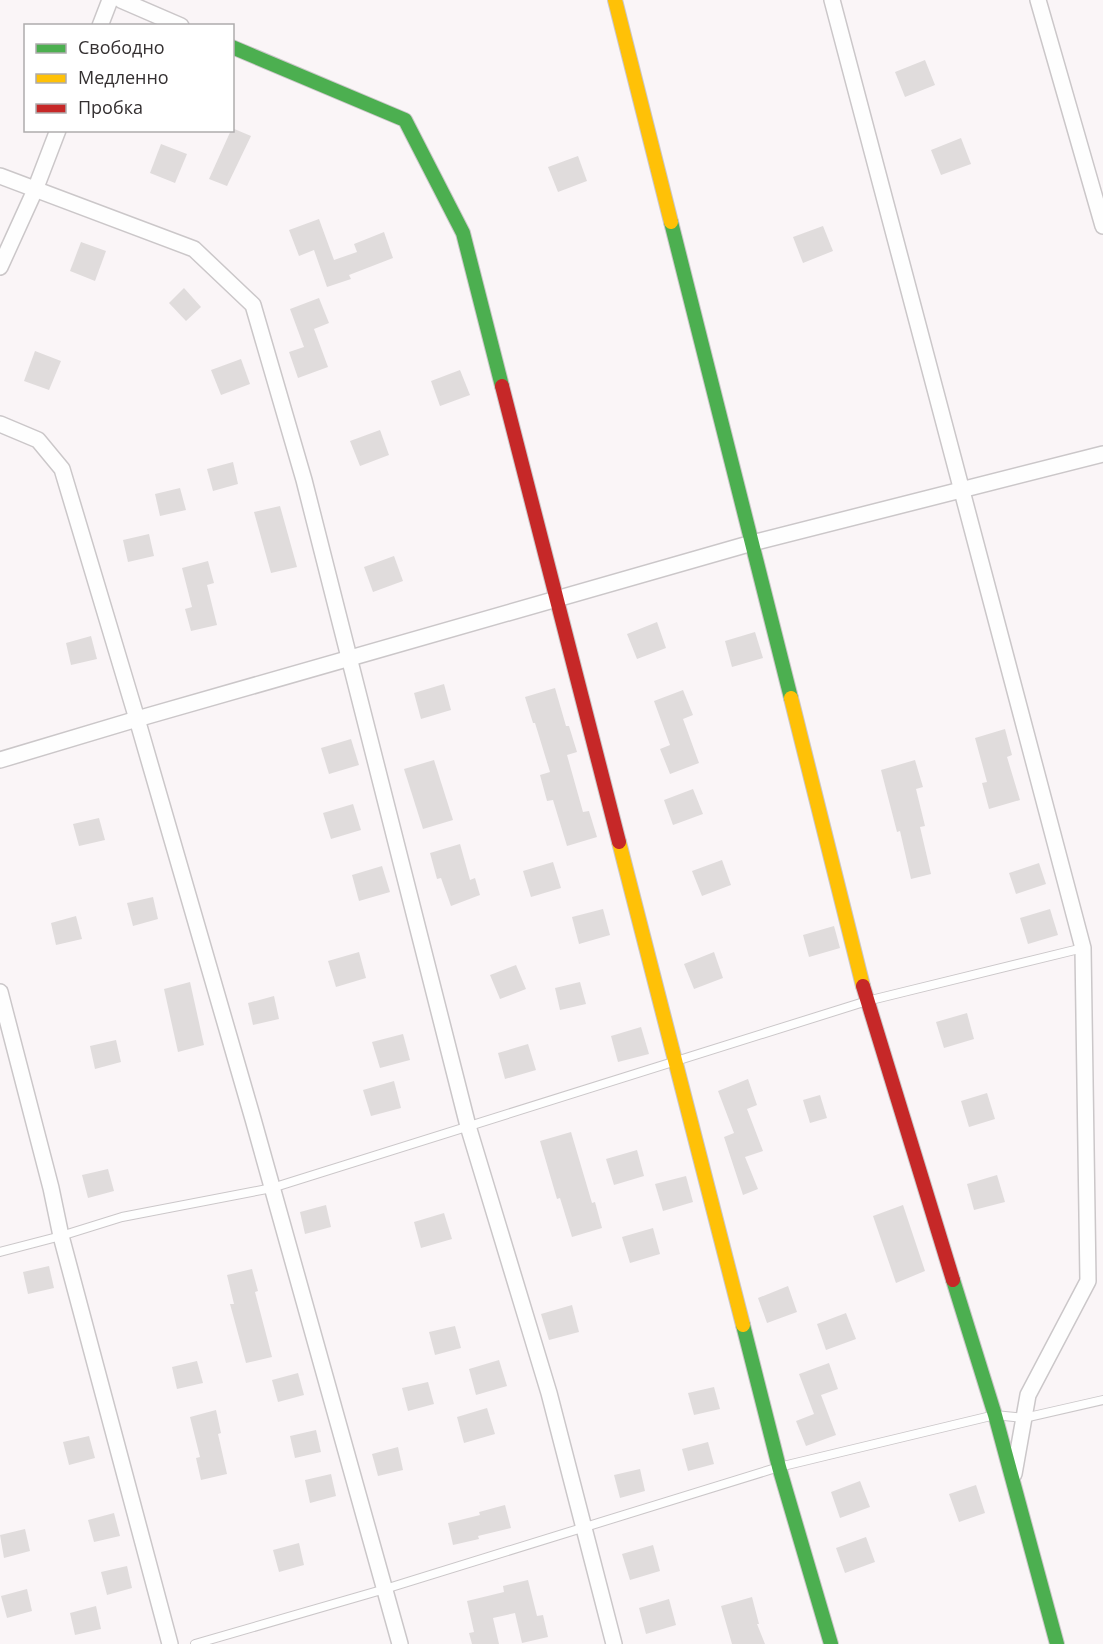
<svg xmlns="http://www.w3.org/2000/svg" width="1103" height="1644" viewBox="0 0 1103 1644" font-family="'Open Sans',sans-serif">
<style>
.building{fill:#e0dcdc}
.lines{fill:none;stroke-linecap:round;stroke-linejoin:round}
.lane-casing{stroke:#cbc7c9;stroke-width:10}
.street-casing{stroke:#cbc7c9;stroke-width:18}
.fast-casing{stroke:#cbc7c9;stroke-width:16}
.slow-casing{stroke:#cbc7c9;stroke-width:16}
.jam-casing{stroke:#cbc7c9;stroke-width:16}
.lane{stroke:#fefefe;stroke-width:8}
.street{stroke:#fefefe;stroke-width:15}
.fast{stroke:#4caf50;stroke-width:14}
.slow{stroke:#ffc107;stroke-width:14}
.jam{stroke:#c62828;stroke-width:14}
</style>
<rect width="100%" height="100%" fill="#faf5f7"/>
<g class="building">
<path d="M 925,60 L 935,85 L 905,97 L 895,72 Z"/>
<path d="M 232,128 L 251,136 L 227,186 L 209,179 Z"/>
<path d="M 961,138 L 971,164 L 941,175 L 931,150 Z"/>
<path d="M 161,144 L 187,154 L 175,183 L 150,173 Z"/>
<path d="M 578,156 L 587,181 L 558,192 L 548,167 Z"/>
<path d="M 319,219 L 334,260 L 357,252 L 354,244 L 384,232 L 393,258 L 349,275 L 351,279 L 327,287 L 314,250 L 299,256 L 289,230 Z"/>
<path d="M 823,226 L 833,251 L 803,263 L 793,237 Z"/>
<path d="M 81,242 L 106,251 L 95,281 L 70,271 Z"/>
<path d="M 184,288 L 201,307 L 186,321 L 169,303 Z"/>
<path d="M 319,298 L 329,323 L 314,329 L 328,367 L 298,378 L 289,352 L 304,347 L 290,309 Z"/>
<path d="M 35,351 L 61,361 L 49,390 L 24,381 Z"/>
<path d="M 241,359 L 250,384 L 221,395 L 211,370 Z"/>
<path d="M 460,370 L 470,395 L 440,406 L 431,381 Z"/>
<path d="M 380,430 L 389,455 L 360,466 L 350,441 Z"/>
<path d="M 233,462 L 238,484 L 213,491 L 207,469 Z"/>
<path d="M 180,488 L 186,510 L 160,516 L 155,494 Z"/>
<path d="M 280,506 L 297,567 L 271,573 L 254,512 Z"/>
<path d="M 149,534 L 154,556 L 128,562 L 123,540 Z"/>
<path d="M 394,556 L 403,581 L 373,592 L 364,567 Z"/>
<path d="M 208,561 L 214,583 L 207,585 L 217,625 L 191,631 L 185,609 L 192,607 L 182,568 Z"/>
<path d="M 657,622 L 666,648 L 637,659 L 627,634 Z"/>
<path d="M 755,632 L 763,658 L 732,667 L 725,641 Z"/>
<path d="M 91,636 L 97,659 L 71,665 L 66,643 Z"/>
<path d="M 444,684 L 451,710 L 421,719 L 414,693 Z"/>
<path d="M 555,688 L 566,726 L 569,726 L 577,752 L 567,755 L 583,812 L 589,811 L 597,837 L 567,846 L 553,800 L 547,801 L 540,775 L 550,772 L 535,723 L 533,723 L 525,697 Z"/>
<path d="M 683,690 L 693,715 L 683,719 L 699,763 L 670,774 L 660,749 L 670,745 L 654,701 Z"/>
<path d="M 1005,729 L 1012,755 L 1007,757 L 1020,800 L 989,809 L 982,783 L 987,782 L 975,738 Z"/>
<path d="M 351,739 L 359,765 L 329,774 L 321,748 Z"/>
<path d="M 434,760 L 453,820 L 423,829 L 404,769 Z"/>
<path d="M 915,760 L 923,787 L 916,789 L 925,826 L 920,827 L 931,874 L 911,879 L 900,831 L 897,832 L 881,770 Z"/>
<path d="M 693,789 L 703,814 L 673,825 L 664,800 Z"/>
<path d="M 353,804 L 361,830 L 331,839 L 323,813 Z"/>
<path d="M 99,818 L 105,840 L 79,846 L 73,824 Z"/>
<path d="M 460,844 L 470,880 L 475,878 L 480,895 L 451,906 L 441,878 L 437,879 L 430,853 Z"/>
<path d="M 722,860 L 731,885 L 702,896 L 692,871 Z"/>
<path d="M 553,862 L 561,888 L 531,897 L 523,871 Z"/>
<path d="M 1039,863 L 1046,884 L 1016,894 L 1009,873 Z"/>
<path d="M 382,866 L 390,892 L 359,901 L 352,875 Z"/>
<path d="M 153,897 L 158,919 L 133,926 L 127,903 Z"/>
<path d="M 603,909 L 610,935 L 579,944 L 572,917 Z"/>
<path d="M 1050,909 L 1058,935 L 1028,944 L 1020,918 Z"/>
<path d="M 76,916 L 82,939 L 56,945 L 51,923 Z"/>
<path d="M 834,926 L 840,948 L 809,957 L 803,935 Z"/>
<path d="M 359,952 L 366,978 L 336,987 L 328,961 Z"/>
<path d="M 714,952 L 723,978 L 694,989 L 684,964 Z"/>
<path d="M 516,965 L 526,989 L 500,999 L 490,975 Z"/>
<path d="M 190,982 L 204,1045 L 178,1052 L 164,989 Z"/>
<path d="M 580,982 L 586,1004 L 560,1010 L 555,988 Z"/>
<path d="M 274,996 L 279,1019 L 253,1025 L 248,1003 Z"/>
<path d="M 967,1013 L 974,1039 L 944,1048 L 936,1022 Z"/>
<path d="M 641,1027 L 649,1054 L 618,1062 L 611,1036 Z"/>
<path d="M 403,1034 L 410,1060 L 380,1068 L 372,1042 Z"/>
<path d="M 116,1040 L 121,1062 L 95,1069 L 90,1046 Z"/>
<path d="M 528,1044 L 536,1070 L 505,1079 L 498,1053 Z"/>
<path d="M 748,1079 L 757,1105 L 747,1109 L 763,1151 L 745,1157 L 758,1189 L 743,1195 L 724,1137 L 734,1133 L 718,1091 Z"/>
<path d="M 394,1081 L 401,1108 L 371,1116 L 363,1090 Z"/>
<path d="M 987,1093 L 995,1119 L 969,1127 L 961,1101 Z"/>
<path d="M 820,1095 L 827,1118 L 810,1123 L 803,1100 Z"/>
<path d="M 571,1132 L 592,1203 L 595,1202 L 602,1228 L 572,1237 L 560,1198 L 557,1199 L 540,1141 Z"/>
<path d="M 637,1150 L 644,1176 L 614,1185 L 606,1159 Z"/>
<path d="M 108,1169 L 114,1191 L 88,1198 L 82,1175 Z"/>
<path d="M 997,1175 L 1005,1202 L 974,1210 L 967,1184 Z"/>
<path d="M 686,1176 L 693,1202 L 663,1211 L 655,1184 Z"/>
<path d="M 326,1205 L 331,1227 L 305,1234 L 300,1212 Z"/>
<path d="M 903,1205 L 925,1271 L 896,1283 L 873,1216 Z"/>
<path d="M 444,1213 L 452,1239 L 421,1248 L 414,1222 Z"/>
<path d="M 653,1228 L 660,1254 L 630,1263 L 622,1237 Z"/>
<path d="M 49,1266 L 54,1288 L 28,1294 L 23,1272 Z"/>
<path d="M 252,1269 L 258,1291 L 255,1292 L 272,1357 L 246,1363 L 230,1304 L 234,1304 L 227,1275 Z"/>
<path d="M 788,1286 L 797,1312 L 767,1323 L 758,1298 Z"/>
<path d="M 572,1305 L 579,1332 L 549,1340 L 541,1314 Z"/>
<path d="M 846,1313 L 856,1339 L 826,1350 L 817,1324 Z"/>
<path d="M 455,1326 L 461,1348 L 435,1355 L 429,1332 Z"/>
<path d="M 499,1360 L 507,1386 L 476,1395 L 469,1369 Z"/>
<path d="M 197,1361 L 203,1383 L 177,1389 L 172,1367 Z"/>
<path d="M 829,1363 L 838,1389 L 821,1395 L 836,1435 L 806,1446 L 796,1421 L 814,1414 L 799,1374 Z"/>
<path d="M 298,1373 L 304,1395 L 278,1402 L 272,1380 Z"/>
<path d="M 428,1382 L 434,1404 L 408,1411 L 402,1388 Z"/>
<path d="M 714,1387 L 720,1409 L 694,1415 L 688,1393 Z"/>
<path d="M 487,1408 L 495,1434 L 464,1443 L 457,1417 Z"/>
<path d="M 216,1410 L 221,1433 L 218,1434 L 227,1474 L 201,1480 L 196,1458 L 200,1457 L 190,1417 Z"/>
<path d="M 316,1430 L 321,1452 L 295,1458 L 290,1436 Z"/>
<path d="M 89,1436 L 95,1458 L 69,1465 L 63,1442 Z"/>
<path d="M 708,1442 L 714,1464 L 688,1471 L 682,1449 Z"/>
<path d="M 398,1447 L 403,1470 L 378,1476 L 372,1454 Z"/>
<path d="M 640,1469 L 645,1491 L 620,1498 L 614,1475 Z"/>
<path d="M 331,1474 L 336,1496 L 310,1503 L 305,1480 Z"/>
<path d="M 860,1481 L 870,1507 L 840,1518 L 831,1492 Z"/>
<path d="M 976,1485 L 985,1513 L 959,1522 L 949,1494 Z"/>
<path d="M 505,1505 L 511,1528 L 478,1536 L 479,1539 L 453,1545 L 448,1523 L 480,1515 L 479,1512 Z"/>
<path d="M 114,1513 L 120,1536 L 94,1542 L 88,1520 Z"/>
<path d="M 25,1529 L 30,1551 L 4,1558 L 0,1535 Z"/>
<path d="M 866,1537 L 875,1562 L 845,1573 L 836,1548 Z"/>
<path d="M 299,1543 L 304,1565 L 279,1572 L 273,1550 Z"/>
<path d="M 653,1545 L 660,1571 L 630,1580 L 622,1554 Z"/>
<path d="M 127,1566 L 132,1588 L 107,1595 L 101,1572 Z"/>
<path d="M 528,1580 L 537,1616 L 543,1615 L 548,1637 L 522,1643 L 515,1613 L 493,1618 L 499,1644 L 472,1644 L 469,1633 L 474,1632 L 467,1601 L 504,1592 L 503,1586 Z"/>
<path d="M 27,1589 L 32,1611 L 7,1618 L 1,1596 Z"/>
<path d="M 752,1597 L 759,1624 L 757,1624 L 765,1644 L 732,1644 L 721,1606 Z"/>
<path d="M 669,1599 L 676,1625 L 646,1634 L 639,1608 Z"/>
<path d="M 96,1606 L 101,1629 L 75,1635 L 70,1613 Z"/>
</g>
<g class="lines">
<g class="lane-casing">
<g id="lane">
<path d="M 0,1252 L 61,1236 L 122,1217 L 272,1188 L 867,1001 L 1083,948"/>
<path d="M 195,1644 L 385,1589 L 779,1467 L 995,1415 L 1024,1418 L 1103,1400"/>
</g>
</g>
<g class="street-casing">
<g id="street">
<path d="M 121,0 L 181,26"/>
<path d="M 832,0 L 1083,948 L 1088,1281 L 1028,1395 L 1014,1474"/>
<path d="M 1038,0 L 1103,226"/>
<path d="M 100,26 L 110,0"/>
<path d="M 0,176 L 194,249 L 253,305 L 304,480 L 468,1126 L 549,1393 L 614,1644"/>
<path d="M 0,267 L 35,190 L 58,130"/>
<path d="M 0,424 L 38,440 L 62,469 L 137,719 L 253,1119 L 400,1644"/>
<path d="M 0,760 L 137,719 L 752,543 L 1103,454"/>
<path d="M 0,992 L 51,1188 L 61,1236 L 170,1644"/>
</g>
</g>
<g class="fast-casing">
<g id="fast">
<path d="M 232,47 L 405,120 L 463,233 L 502,386"/>
<path d="M 671,222 L 791,698"/>
<path d="M 953,1280 L 995,1415 L 1057,1644"/>
<path d="M 743,1325 L 779,1467 L 831,1644"/>
</g>
</g>
<g class="slow-casing">
<g id="slow">
<path d="M 615,0 L 671,222"/>
<path d="M 791,698 L 863,986"/>
<path d="M 619,842 L 743,1325"/>
</g>
</g>
<g class="jam-casing">
<g id="jam">
<path d="M 502,386 L 619,842"/>
<path d="M 863,986 L 953,1280"/>
</g>
</g>
<use href="#lane" class="lane"/>
<use href="#street" class="street"/>
<use href="#fast" class="fast"/>
<use href="#slow" class="slow"/>
<use href="#jam" class="jam"/>
</g>
<rect x="24" y="24" width="210" height="108" fill="#ffffff" stroke="#aeacad" stroke-width="1.5"/>
<rect x="36" y="44" width="30" height="9" fill="#4caf50" stroke="#aeacad" stroke-width="1.5"/>
<text x="78" y="54" font-size="18" fill="#343031">Свободно</text>
<rect x="36" y="74" width="30" height="9" fill="#ffc107" stroke="#aeacad" stroke-width="1.5"/>
<text x="78" y="84" font-size="18" fill="#343031">Медленно</text>
<rect x="36" y="104" width="30" height="9" fill="#c62828" stroke="#aeacad" stroke-width="1.5"/>
<text x="78" y="114" font-size="18" fill="#343031">Пробка</text>
</svg>
